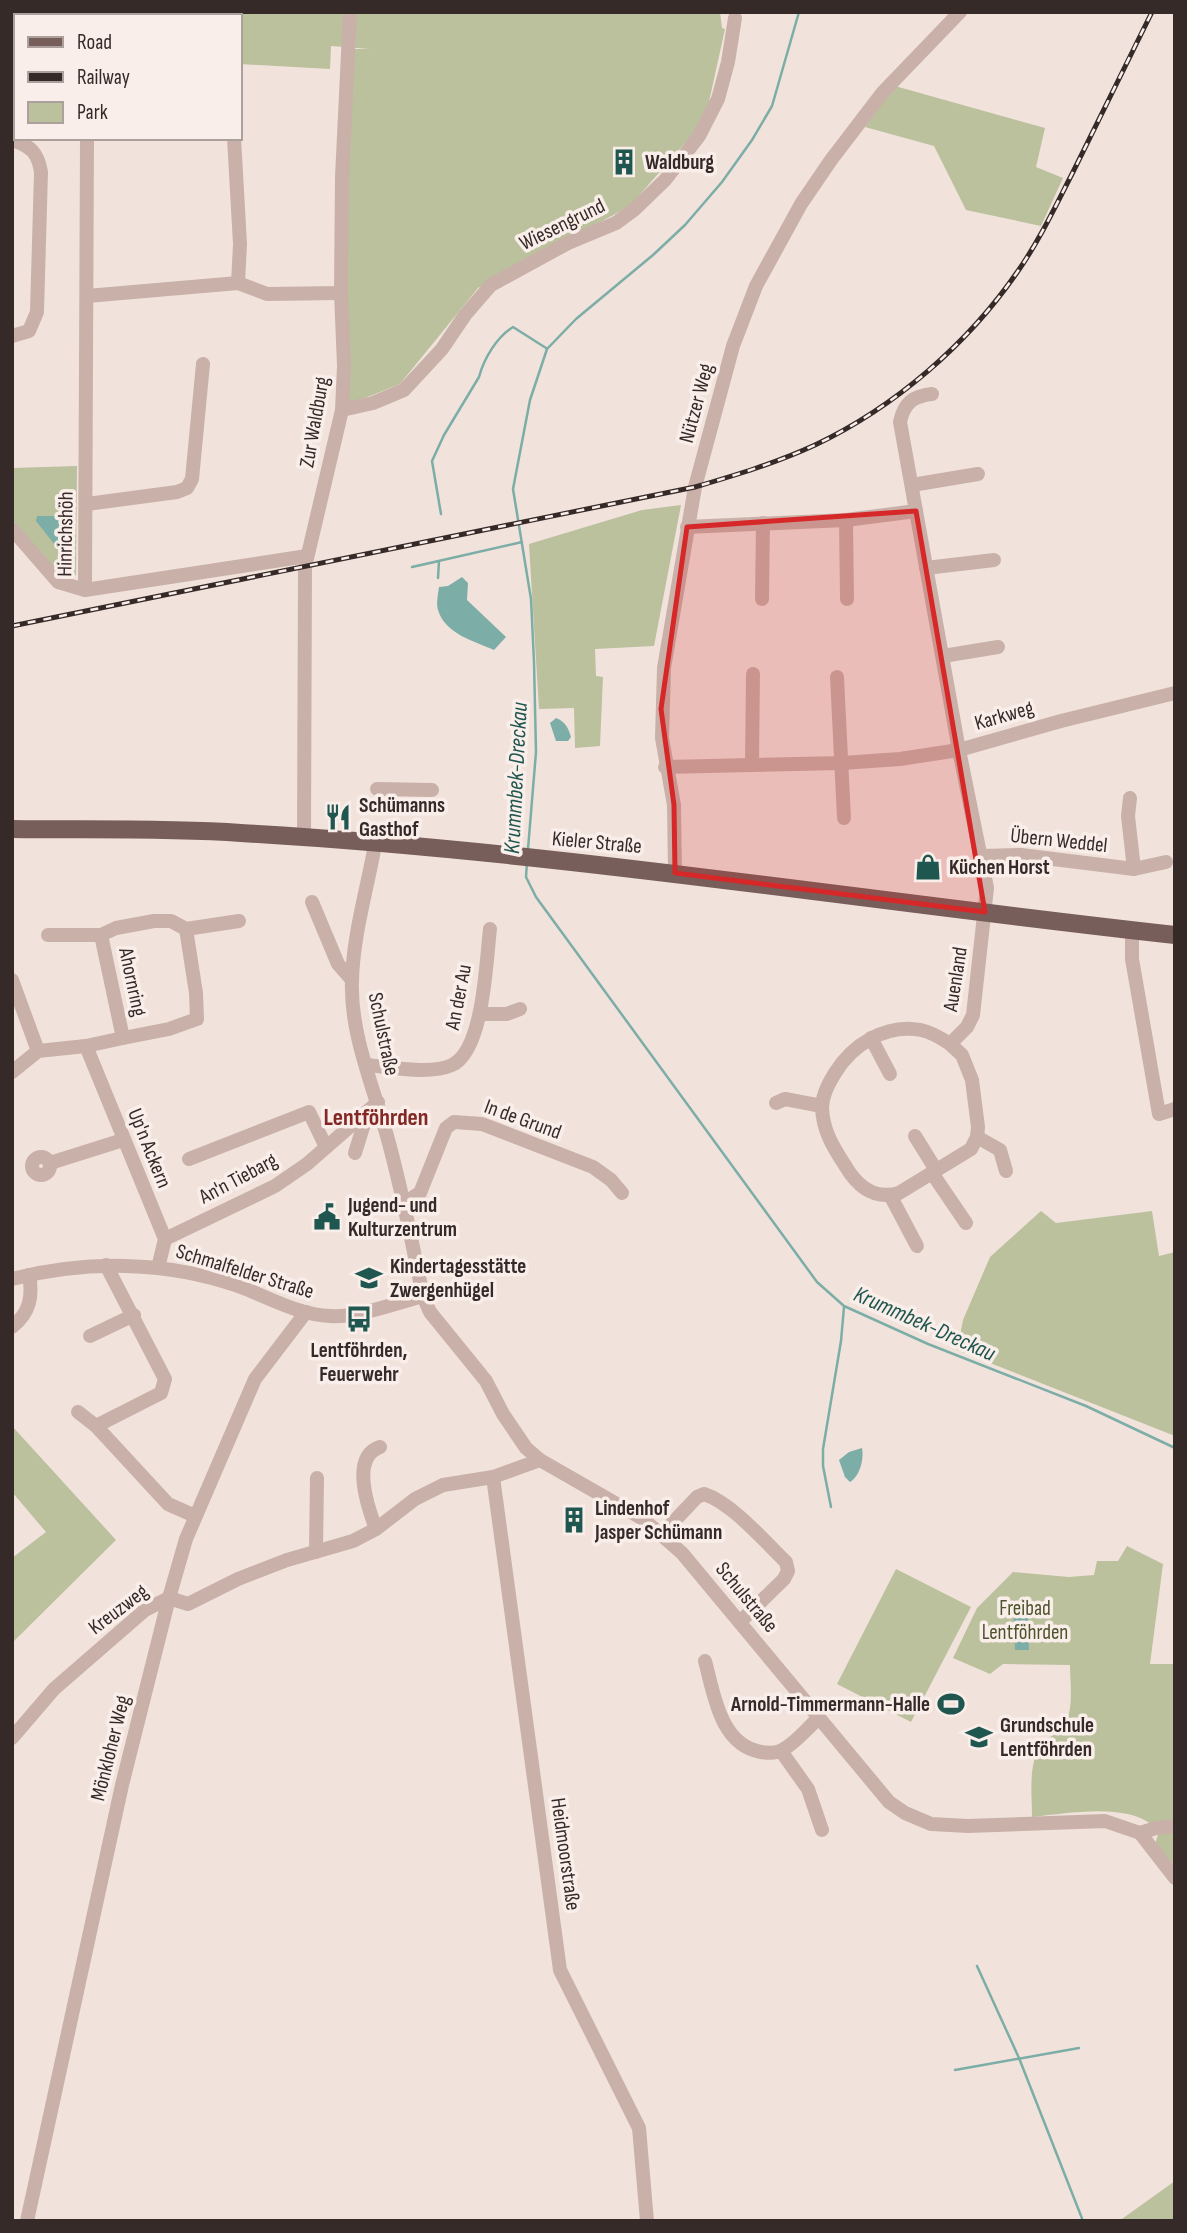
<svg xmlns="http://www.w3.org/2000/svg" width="1187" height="2233" viewBox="0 0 1187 2233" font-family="'Sofia Sans Condensed',sans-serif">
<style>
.green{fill:#bbc09d}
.water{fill:#7cada6}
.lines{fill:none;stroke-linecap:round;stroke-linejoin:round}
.stream{stroke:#7cada6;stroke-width:2.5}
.minor{stroke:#c9b1a9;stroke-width:14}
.major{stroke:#785e5a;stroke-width:18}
.rail-casing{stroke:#362a28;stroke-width:5}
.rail{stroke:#f9eee9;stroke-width:2.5;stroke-dasharray:8;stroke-linecap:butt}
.marked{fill:#d62828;fill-opacity:0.2;stroke:#d62828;stroke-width:5;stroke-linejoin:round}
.labels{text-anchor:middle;stroke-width:7;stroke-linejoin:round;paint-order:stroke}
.poi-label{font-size:21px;font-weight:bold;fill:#362a28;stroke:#f9eee9;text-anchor:start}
.street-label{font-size:21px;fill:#362a28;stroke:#f9eee9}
.park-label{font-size:21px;fill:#4d542d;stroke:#f9eee9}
.water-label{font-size:23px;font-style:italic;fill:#1f564f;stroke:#f9eee9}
.quarter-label{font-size:24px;font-weight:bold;fill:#832824;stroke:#f9eee9}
</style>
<rect width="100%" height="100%" fill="#f1e3dc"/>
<g class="green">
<path d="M 98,12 L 720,12 L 722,28 L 725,29 L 705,120 L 630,206 L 478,288 L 400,384 L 347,405 L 344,233 L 352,49 L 370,49 L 331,46 L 330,69 L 240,64 L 240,16 L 98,16 Z"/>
<rect x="12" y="27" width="4" height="79"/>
<path d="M 895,86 L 1045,128 L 1036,167 L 1063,178 L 1041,226 L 966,210 L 934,146 L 865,127 Z"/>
<path d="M 77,466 L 76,575 L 61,581 L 12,519 L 12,468 Z"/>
<path d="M 681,505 L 654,646 L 595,649 L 596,676 L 603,677 L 600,746 L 575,748 L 574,708 L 539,709 L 529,544 L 642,510 Z"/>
<path d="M 1041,1211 L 1056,1223 L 1152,1211 L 1159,1256 L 1175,1252 L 1175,1436 L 957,1350 L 963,1320 L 990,1257 Z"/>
<path d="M 12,1426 L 116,1540 L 12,1643 L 12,1558 L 46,1532 L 12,1492 Z"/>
<path d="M 1127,1546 L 1163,1564 L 1150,1664 L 1175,1664 L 1175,1822 L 1153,1826 C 1126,1802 1065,1814 1032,1817 C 1032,1794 1028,1767 1040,1746 C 1046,1736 1054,1737 1061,1730 C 1075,1715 1070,1684 1070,1665 L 1003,1664 L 990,1674 L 953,1658 L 977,1608 L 1013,1572 L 1069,1577 L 1094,1575 L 1097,1561 L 1118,1561 Z"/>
<path d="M 896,1569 L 971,1607 L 911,1722 L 837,1684 Z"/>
<path d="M 1175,1830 L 1175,1866 L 1155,1844 L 1159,1831 Z"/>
<path d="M 1175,2181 L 1175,2221 L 1119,2221 Z"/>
</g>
<g class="water">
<path d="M 56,516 L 60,520 L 61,544 L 55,545 L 36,521 L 37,516 Z"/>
<path d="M 462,577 L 468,583 L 467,600 L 506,637 L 494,650 C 474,641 445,634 438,610 C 436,604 438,594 439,587 L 448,586 Z"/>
<path d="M 556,718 C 566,722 568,728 571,737 L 568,741 L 556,741 L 550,723 Z"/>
<path d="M 862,1448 C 864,1459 860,1476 850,1482 L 845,1477 L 839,1460 L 849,1452 Z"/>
<path d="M 1013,1605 L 1028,1605 L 1029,1650 L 1015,1650 Z"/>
</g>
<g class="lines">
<g class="stream">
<path d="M 441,514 L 432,461 L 444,435 L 479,377 C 484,358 497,337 513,327 L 546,348"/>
<path d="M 438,578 L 439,561 L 412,567 L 522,542"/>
<path d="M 528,849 L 536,752 L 534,662 L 531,599 L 513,489 L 530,400 L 547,349 L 576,319 L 653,255 L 685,225 L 722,182 L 752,140 L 772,106 L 799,12"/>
<path d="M 527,862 L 526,877 L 536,897 L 817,1282 L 844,1306 L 928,1344 L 1086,1406 L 1175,1448"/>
<path d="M 831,1507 L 823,1466 L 823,1449 L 841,1341 L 844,1307"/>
<path d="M 977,1966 L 1019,2058 L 1083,2221"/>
<path d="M 955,2070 L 1079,2048"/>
</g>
<g class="minor">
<path d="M 234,138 L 240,244 L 238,283"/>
<path d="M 12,140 C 31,146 38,153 41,172 L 37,312 L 29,331 L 12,336"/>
<path d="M 87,296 L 238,283 L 267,294 L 341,293"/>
<path d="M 932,394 C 913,396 904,403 900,422 L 959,750 L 987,888 L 973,1015 L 967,1027 L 950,1044 C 941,1038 931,1032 921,1030 C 886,1023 852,1045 835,1073 C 828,1084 822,1096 822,1108 C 823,1132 834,1148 846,1167 C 858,1187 875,1200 899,1193 L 971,1149 L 977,1137 L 978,1127 L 972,1080 L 962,1055 L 950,1044"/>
<path d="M 342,410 L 373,403 L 404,390 L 442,349 L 465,315 L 491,285 L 568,243 L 616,223 L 635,209 L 665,180 L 699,136 L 718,99 L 728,62 L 735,18"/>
<path d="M 912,485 L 978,474"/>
<path d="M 87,504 L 177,492 L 187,488 L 192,479 L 203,364"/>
<path d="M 846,520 L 847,599"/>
<path d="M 687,527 L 846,520 L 916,511"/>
<path d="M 12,529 L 58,582 L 85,590 L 307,556"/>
<path d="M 926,568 L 994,560"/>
<path d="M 85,590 L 87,138"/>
<path d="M 762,599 L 763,523"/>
<path d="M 943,656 L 998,647"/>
<path d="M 837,677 L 844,818"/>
<path d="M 752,765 L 753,674"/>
<path d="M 665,767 L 842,763 L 900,759 L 959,750 L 1061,721 L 1175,693"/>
<path d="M 377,789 L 432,790"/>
<path d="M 1130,798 L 1128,816 L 1134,869"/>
<path d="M 304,837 L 305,567 L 342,410 L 344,366 L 341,293 L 342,177 L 350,12"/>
<path d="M 373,843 L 374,850 C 366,893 353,937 352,981 C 350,1033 373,1086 387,1136 C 402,1189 412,1243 423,1296 L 430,1312 L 486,1381 L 503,1414 L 526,1448 L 540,1460 L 643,1519 L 682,1553 L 889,1802 L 905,1813 L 931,1824 L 968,1826 L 1105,1821 L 1140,1833 L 1175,1878"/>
<path d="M 981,856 L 1021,855 L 1134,869 L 1166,862"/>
<path d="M 675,873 L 674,805 L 662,738 L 664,668 L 695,487 L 733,346 L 756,286 L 801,204 L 831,160 L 883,92 L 960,12"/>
<path d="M 312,902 L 338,964 L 352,980"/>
<path d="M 1132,931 L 1132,959 L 1159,1114 L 1175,1109"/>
<path d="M 48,935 L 101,935"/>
<path d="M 12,980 L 38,1051"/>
<path d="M 480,1014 L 507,1014 L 520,1009"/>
<path d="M 123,1038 L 169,1029 L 197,1019 L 196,993 L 186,929"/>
<path d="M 871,1038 L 890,1074"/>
<path d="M 86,1046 L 165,1239 L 158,1268"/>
<path d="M 367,1065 C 390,1067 430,1075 452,1065 C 484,1050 486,961 490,929"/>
<path d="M 12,1072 L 38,1051 L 86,1046 L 123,1038 L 101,935 L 116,928 L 154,921 L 171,921 L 186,929 L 239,921"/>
<path d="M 776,1103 L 785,1099 L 822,1106"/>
<path d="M 915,1136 L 936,1170"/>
<path d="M 977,1137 L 1000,1150 L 1006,1171"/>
<path d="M 355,1153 L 368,1111"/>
<circle cx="41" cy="1166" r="9"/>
<path d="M 189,1159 L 309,1112 L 326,1147"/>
<path d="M 50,1163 L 123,1140"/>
<path d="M 932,1173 L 966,1223"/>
<path d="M 890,1195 L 917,1246"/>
<path d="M 404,1203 L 420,1193 L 446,1128 L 454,1122 L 482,1124 L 593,1167 L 611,1180 L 622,1193"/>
<path d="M 165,1239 L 275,1186 L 307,1164 L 378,1102"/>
<path d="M 106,1265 L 165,1379 L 161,1393 L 96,1426 L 168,1504 L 195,1516"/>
<path d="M 12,1279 C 87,1260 166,1261 238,1286 C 268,1297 298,1315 330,1316 C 357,1318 396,1303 423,1296"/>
<path d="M 12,1327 C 30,1313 33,1296 29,1275"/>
<path d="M 90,1336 L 134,1315"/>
<path d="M 78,1412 L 96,1426"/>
<path d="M 493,1477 L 560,1970 L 639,2128 L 647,2221"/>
<path d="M 376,1529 C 368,1508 350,1457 380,1447"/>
<path d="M 661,1535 L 697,1497 L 704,1494 C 732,1503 764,1541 786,1562 L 788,1571 L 784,1579 L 741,1621"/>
<path d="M 316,1552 L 317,1478"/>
<path d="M 705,1661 C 714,1694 720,1745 761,1752 C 767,1753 775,1754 782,1750 C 795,1744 807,1728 819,1718"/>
<path d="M 12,1738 L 54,1689 L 145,1610 L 169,1598 L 188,1604 L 238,1579 L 287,1560 L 353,1541 L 376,1529 L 415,1499 L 443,1485 L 493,1477 L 540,1460"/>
<path d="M 781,1751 L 808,1789 L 822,1830"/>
<path d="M 1140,1833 L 1156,1828 L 1175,1826"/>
<path d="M 27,2221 L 122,1785 L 169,1598 L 186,1539 L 255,1379 L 306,1312"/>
</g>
<path class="major" d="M 12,829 C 88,830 165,828 241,833 C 554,851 864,901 1175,935"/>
<g class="rail-casing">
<path id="rail" d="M 12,626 L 695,487 C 736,475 776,463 815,445 C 895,407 968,344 1018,271 C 1039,241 1055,207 1072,174 C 1099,120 1125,66 1152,12"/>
</g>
<use href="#rail" class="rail"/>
</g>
<path class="marked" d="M 916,511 L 985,912 L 675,873 L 674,805 L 661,709 L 687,527 Z"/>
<defs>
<g id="building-bare" transform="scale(2.1)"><path d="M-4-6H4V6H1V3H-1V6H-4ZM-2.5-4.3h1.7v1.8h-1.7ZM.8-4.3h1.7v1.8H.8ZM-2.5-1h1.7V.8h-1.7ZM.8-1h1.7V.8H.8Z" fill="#1f564f" stroke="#f9eee9" stroke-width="2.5" paint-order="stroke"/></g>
<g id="restaurant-bare" transform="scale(2.1)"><path d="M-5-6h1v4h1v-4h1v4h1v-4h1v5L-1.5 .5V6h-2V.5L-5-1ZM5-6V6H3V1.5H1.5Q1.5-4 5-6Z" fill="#1f564f" stroke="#f9eee9" stroke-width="2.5" paint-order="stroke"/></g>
<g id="shop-bare" transform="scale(2.1)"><path d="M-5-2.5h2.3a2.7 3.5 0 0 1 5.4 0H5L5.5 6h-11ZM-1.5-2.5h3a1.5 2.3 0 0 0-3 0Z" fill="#1f564f" stroke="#f9eee9" stroke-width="2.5" paint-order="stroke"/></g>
<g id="civic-bare" transform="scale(2.1)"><path d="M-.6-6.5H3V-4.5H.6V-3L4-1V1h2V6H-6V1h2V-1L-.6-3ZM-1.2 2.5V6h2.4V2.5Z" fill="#1f564f" stroke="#f9eee9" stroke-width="2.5" paint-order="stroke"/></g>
<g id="school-bare" transform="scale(2.1)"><path d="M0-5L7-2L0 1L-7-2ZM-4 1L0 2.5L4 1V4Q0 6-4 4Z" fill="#1f564f" stroke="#f9eee9" stroke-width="2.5" paint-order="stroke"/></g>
<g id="bus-bare" transform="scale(2.1)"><path d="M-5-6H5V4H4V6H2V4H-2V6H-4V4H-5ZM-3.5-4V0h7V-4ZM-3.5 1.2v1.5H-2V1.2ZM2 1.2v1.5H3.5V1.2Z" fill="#1f564f" stroke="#f9eee9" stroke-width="2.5" paint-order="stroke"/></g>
<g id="stadium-bare" transform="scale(2.1)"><path d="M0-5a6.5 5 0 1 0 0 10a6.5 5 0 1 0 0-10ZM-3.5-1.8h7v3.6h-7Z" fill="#1f564f" stroke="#f9eee9" stroke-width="2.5" paint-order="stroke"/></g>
</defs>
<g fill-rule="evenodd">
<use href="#building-bare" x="624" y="162"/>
<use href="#restaurant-bare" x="338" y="817"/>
<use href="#shop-bare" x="928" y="867"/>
<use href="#civic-bare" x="327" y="1217"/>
<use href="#school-bare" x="369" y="1278"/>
<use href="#bus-bare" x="359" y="1319"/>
<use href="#building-bare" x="574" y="1520"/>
<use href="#stadium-bare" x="951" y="1704"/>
<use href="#school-bare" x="979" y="1737"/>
</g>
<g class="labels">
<g class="poi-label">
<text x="645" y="169">Waldburg</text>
<text x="359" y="812">Schümanns<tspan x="359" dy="24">Gasthof</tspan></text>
<text x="949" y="874">Küchen Horst</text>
<text x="348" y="1212">Jugend- und<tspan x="348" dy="24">Kulturzentrum</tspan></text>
<text x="390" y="1273">Kindertagesstätte<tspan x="390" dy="24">Zwergenhügel</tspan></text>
<text x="359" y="1357" text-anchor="middle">Lentföhrden,<tspan x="359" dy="24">Feuerwehr</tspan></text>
<text x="595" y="1515">Lindenhof<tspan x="595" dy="24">Jasper Schümann</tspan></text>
<text x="930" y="1711" text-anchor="end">Arnold-Timmermann-Halle</text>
<text x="1000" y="1732">Grundschule<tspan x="1000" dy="24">Lentföhrden</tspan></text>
</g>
<g class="street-label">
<text transform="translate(562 224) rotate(-26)" y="7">Wiesengrund</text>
<text transform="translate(696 403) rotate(-75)" y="7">Nützer Weg</text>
<text transform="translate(314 422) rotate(-80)" y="7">Zur Waldburg</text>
<text transform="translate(65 534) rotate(-89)" y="7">Hinrichshöh</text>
<text transform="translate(1004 715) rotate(-16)" y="7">Karkweg</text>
<text transform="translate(1059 840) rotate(6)" y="7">Übern Weddel</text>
<text transform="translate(597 842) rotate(5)" y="7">Kieler Straße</text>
<text transform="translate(955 979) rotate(-81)" y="7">Auenland</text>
<text transform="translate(133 982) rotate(78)" y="7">Ahornring</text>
<text transform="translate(458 997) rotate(-79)" y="7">An der Au</text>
<text transform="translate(384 1034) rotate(78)" y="7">Schulstraße</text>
<text transform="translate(523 1119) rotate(20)" y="7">In de Grund</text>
<text transform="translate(150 1148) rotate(68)" y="7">Up'n Ackern</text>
<text transform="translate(238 1178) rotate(-28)" y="7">An'n Tiebarg</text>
<text transform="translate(245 1271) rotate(17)" y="7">Schmalfelder Straße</text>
<text transform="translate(747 1597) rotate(50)" y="7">Schulstraße</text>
<text transform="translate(118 1609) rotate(-37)" y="7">Kreuzweg</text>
<text transform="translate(110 1748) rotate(-76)" y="7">Mönkloher Weg</text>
<text transform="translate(566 1854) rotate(82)" y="7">Heidmoorstraße</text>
</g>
<g class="park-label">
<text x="1025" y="1615">Freibad<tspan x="1025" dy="24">Lentföhrden</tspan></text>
</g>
<g class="water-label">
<text transform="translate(515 778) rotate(-87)" y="8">Krummbek-Dreckau</text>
<text transform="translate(925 1323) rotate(24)" y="8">Krummbek-Dreckau</text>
</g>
<g class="quarter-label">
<text x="376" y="1125">Lentföhrden</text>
</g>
</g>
<rect width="1187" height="2233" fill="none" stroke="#362a28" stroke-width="28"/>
<rect x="14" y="14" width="228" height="126" fill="#f9eee9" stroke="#aba09c" stroke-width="2"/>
<rect x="28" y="37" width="35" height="10" fill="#785e5a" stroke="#aba09c" stroke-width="2"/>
<text x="77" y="49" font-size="21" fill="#362a28">Road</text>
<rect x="28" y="72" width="35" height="10" fill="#362a28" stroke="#aba09c" stroke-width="2"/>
<text x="77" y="84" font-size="21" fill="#362a28">Railway</text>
<rect x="28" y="102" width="35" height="21" fill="#bbc09d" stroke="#aba09c" stroke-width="2"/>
<text x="77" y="119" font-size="21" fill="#362a28">Park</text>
</svg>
